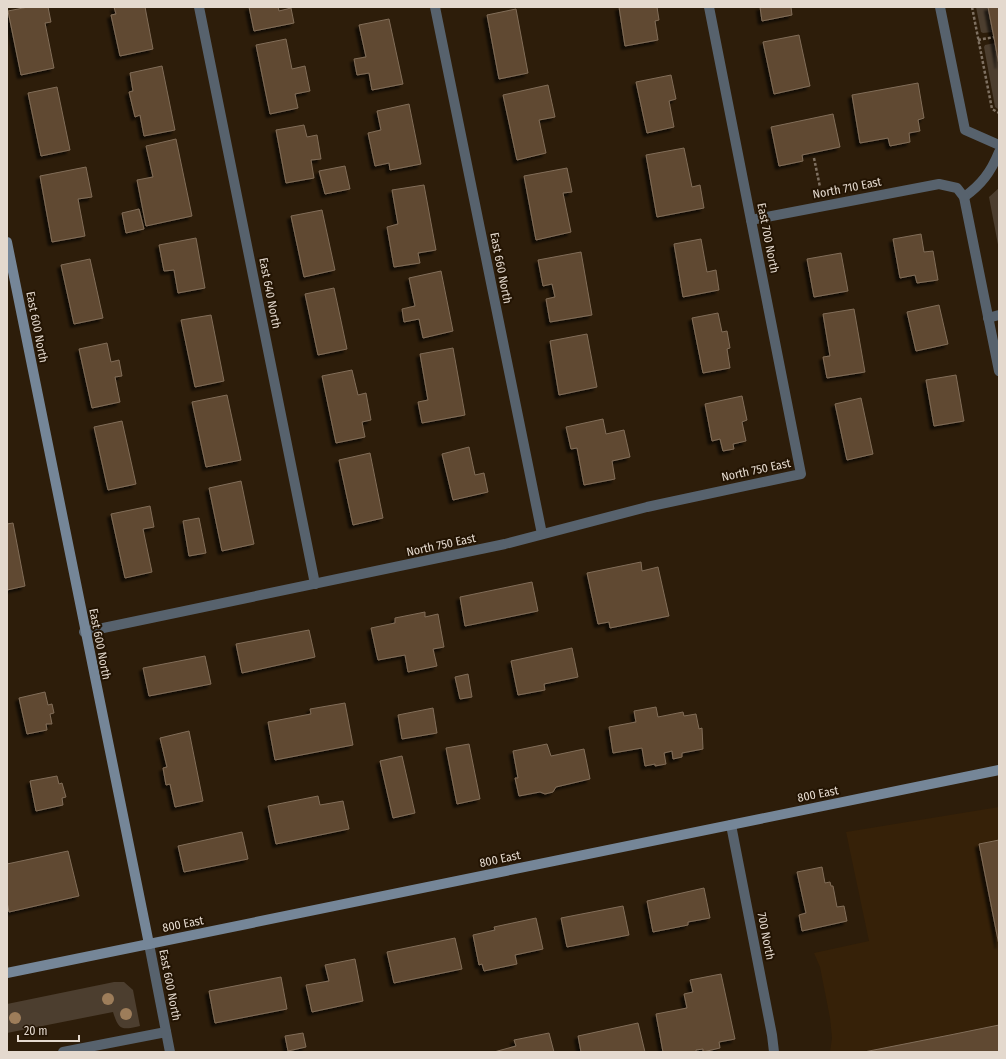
<svg xmlns="http://www.w3.org/2000/svg" width="1006" height="1059" viewBox="0 0 1006 1059" font-family="'Fira Sans Condensed',sans-serif">
<style>
.built{fill:#362108}
.green{fill:#4c3e2f}
.building{fill:#604930;stroke:#816d59;filter:url(#shadow)}
.lines{fill:none;stroke-linecap:round;stroke-linejoin:round}
.path{stroke:#7f7162;stroke-width:2.5;stroke-dasharray:3 2;stroke-linecap:butt}
.lane{stroke:#57626d;stroke-width:10}
.street{stroke:#57626d;stroke-width:10}
.secondary{stroke:#758698;stroke-width:10}
.tree{fill:#9d7d5a}
.labels{text-anchor:middle;stroke-width:4;stroke-linejoin:round;paint-order:stroke}
.street-label{font-size:12px;fill:#e4d9ce;stroke:#231403}
</style>
<defs>
<filter id="shadow"><feDropShadow dx="-3.5" dy="3.5" stdDeviation="1" flood-color="#0009"/></filter>
</defs>
<rect width="100%" height="100%" fill="#2d1d0a"/>
<path class="built" d="M 999,807 L 999,1052 L 830,1052 L 832,1038 L 830,1018 L 820,967 L 814,953 L 869,941 L 846,832 Z"/>
<g class="green">
<path d="M 976,7 L 988,7 L 993,32 L 983,33 L 981,32 Z"/>
<path d="M 995,43 L 999,65 L 998,109 L 995,107 L 984,47 L 985,45 Z"/>
<path d="M 999,188 L 999,250 L 989,197 Z"/>
<path d="M 114,982 L 124,982 L 133,990 L 140,1026 C 122,1030 119,1031 113,1012 L 7,1033 L 7,1004 Z"/>
</g>
<g class="building">
<path d="M 28,7 L 48,7 L 51,22 L 45,23 L 54,68 L 21,75 L 8,11 Z"/>
<path d="M 114,7 L 145,7 L 153,49 L 120,56 L 111,15 L 116,14 Z"/>
<path d="M 249,7 L 278,7 L 279,11 L 291,8 L 294,23 L 254,31 Z"/>
<path d="M 619,7 L 657,7 L 659,20 L 655,21 L 658,40 L 625,46 Z"/>
<path d="M 760,7 L 791,7 L 792,15 L 762,21 Z"/>
<path d="M 988,7 L 999,7 L 999,65 L 995,43 Z"/>
<path d="M 516,9 L 528,73 L 499,79 L 487,15 Z"/>
<path d="M 389,19 L 403,84 L 372,90 L 369,73 L 357,75 L 354,59 L 366,57 L 359,25 Z"/>
<path d="M 799,35 L 810,86 L 774,94 L 763,42 Z"/>
<path d="M 286,39 L 292,69 L 305,66 L 310,91 L 295,94 L 298,108 L 270,114 L 256,45 Z"/>
<path d="M 162,66 L 175,130 L 144,136 L 140,115 L 135,117 L 129,92 L 133,91 L 130,73 Z"/>
<path d="M 671,75 L 676,99 L 669,101 L 674,127 L 647,133 L 636,82 Z"/>
<path d="M 918,83 L 924,118 L 918,120 L 920,131 L 909,133 L 910,142 L 890,146 L 888,138 L 860,143 L 852,95 Z"/>
<path d="M 548,85 L 555,117 L 539,120 L 546,153 L 517,160 L 503,95 Z"/>
<path d="M 57,87 L 70,150 L 41,156 L 28,93 Z"/>
<path d="M 409,104 L 421,164 L 390,170 L 389,163 L 375,166 L 368,133 L 381,130 L 377,111 Z"/>
<path d="M 833,114 L 840,147 L 802,155 L 803,161 L 779,166 L 771,127 Z"/>
<path d="M 304,125 L 307,137 L 317,135 L 321,159 L 311,160 L 314,178 L 286,183 L 276,130 Z"/>
<path d="M 176,139 L 192,216 L 146,226 L 137,180 L 153,177 L 146,146 Z"/>
<path d="M 684,148 L 692,187 L 700,185 L 704,208 L 657,217 L 646,155 Z"/>
<path d="M 345,166 L 350,189 L 325,194 L 319,171 Z"/>
<path d="M 86,167 L 92,197 L 78,199 L 85,236 L 52,242 L 40,176 Z"/>
<path d="M 567,168 L 572,192 L 563,193 L 571,232 L 536,240 L 524,176 Z"/>
<path d="M 424,185 L 436,250 L 418,253 L 420,263 L 394,267 L 387,227 L 398,224 L 392,190 Z"/>
<path d="M 139,209 L 144,229 L 126,233 L 122,213 Z"/>
<path d="M 322,210 L 335,270 L 304,277 L 291,216 Z"/>
<path d="M 921,234 L 924,252 L 933,251 L 938,280 L 917,283 L 915,275 L 900,278 L 893,239 Z"/>
<path d="M 196,238 L 205,288 L 178,293 L 174,270 L 164,271 L 159,245 Z"/>
<path d="M 701,239 L 707,272 L 716,270 L 719,290 L 683,297 L 674,244 Z"/>
<path d="M 581,252 L 592,315 L 550,322 L 546,299 L 555,297 L 552,284 L 543,286 L 538,260 Z"/>
<path d="M 841,253 L 848,291 L 814,297 L 807,259 Z"/>
<path d="M 90,259 L 103,318 L 74,324 L 61,265 Z"/>
<path d="M 441,271 L 453,331 L 423,338 L 419,319 L 404,322 L 402,309 L 415,306 L 409,278 Z"/>
<path d="M 334,288 L 347,349 L 318,355 L 305,294 Z"/>
<path d="M 939,305 L 948,344 L 916,351 L 907,312 Z"/>
<path d="M 854,309 L 865,372 L 827,378 L 823,357 L 830,356 L 823,314 Z"/>
<path d="M 718,313 L 722,332 L 727,331 L 730,348 L 727,349 L 730,368 L 703,373 L 692,318 Z"/>
<path d="M 211,315 L 224,381 L 195,387 L 181,320 Z"/>
<path d="M 587,334 L 597,387 L 559,395 L 550,341 Z"/>
<path d="M 107,343 L 111,362 L 119,360 L 122,376 L 115,377 L 120,402 L 92,408 L 79,349 Z"/>
<path d="M 453,348 L 465,415 L 422,423 L 418,402 L 428,400 L 420,354 Z"/>
<path d="M 352,370 L 358,395 L 366,393 L 371,420 L 362,422 L 365,437 L 336,443 L 322,376 Z"/>
<path d="M 956,375 L 964,421 L 934,426 L 926,380 Z"/>
<path d="M 227,395 L 241,460 L 206,467 L 192,402 Z"/>
<path d="M 742,396 L 747,420 L 742,422 L 746,441 L 733,444 L 734,449 L 723,451 L 720,439 L 712,441 L 705,404 Z"/>
<path d="M 861,398 L 873,454 L 847,460 L 835,404 Z"/>
<path d="M 603,419 L 606,434 L 624,430 L 630,457 L 612,461 L 615,479 L 584,485 L 577,448 L 571,449 L 566,427 Z"/>
<path d="M 122,421 L 136,484 L 108,490 L 94,427 Z"/>
<path d="M 469,447 L 475,475 L 484,473 L 488,492 L 453,500 L 442,454 Z"/>
<path d="M 370,453 L 383,518 L 353,525 L 339,460 Z"/>
<path d="M 241,481 L 254,544 L 222,551 L 209,488 Z"/>
<path d="M 150,506 L 154,527 L 143,529 L 152,572 L 125,578 L 111,514 Z"/>
<path d="M 199,518 L 206,553 L 189,556 L 183,521 Z"/>
<path d="M 13,523 L 25,586 L 7,590 L 7,524 Z"/>
<path d="M 641,562 L 642,571 L 658,567 L 669,616 L 610,628 L 609,622 L 598,624 L 587,573 Z"/>
<path d="M 532,582 L 538,611 L 465,626 L 460,597 Z"/>
<path d="M 425,612 L 425,617 L 438,614 L 444,647 L 433,649 L 437,666 L 408,672 L 405,655 L 378,660 L 371,628 L 395,623 L 395,618 Z"/>
<path d="M 309,630 L 315,657 L 242,673 L 236,644 Z"/>
<path d="M 572,648 L 578,677 L 544,684 L 545,690 L 518,695 L 511,661 Z"/>
<path d="M 205,656 L 211,684 L 149,696 L 143,668 Z"/>
<path d="M 468,674 L 472,697 L 460,699 L 455,677 Z"/>
<path d="M 45,692 L 48,705 L 52,704 L 54,713 L 50,714 L 52,724 L 46,724 L 47,730 L 27,734 L 19,698 Z"/>
<path d="M 345,703 L 353,745 L 275,760 L 268,722 L 311,714 L 310,709 Z"/>
<path d="M 656,707 L 658,717 L 683,712 L 684,716 L 696,714 L 699,729 L 702,728 L 703,749 L 682,753 L 682,757 L 673,759 L 672,751 L 664,753 L 666,764 L 655,766 L 655,764 L 645,766 L 642,748 L 613,753 L 609,727 L 636,722 L 634,711 Z"/>
<path d="M 433,708 L 437,733 L 402,739 L 398,715 Z"/>
<path d="M 189,731 L 203,801 L 175,807 L 170,784 L 166,785 L 163,768 L 167,767 L 160,738 Z"/>
<path d="M 469,744 L 480,799 L 457,804 L 446,748 Z"/>
<path d="M 547,744 L 551,756 L 584,749 L 590,779 L 556,787 L 553,792 L 545,794 L 540,792 L 519,796 L 515,778 L 518,778 L 513,751 Z"/>
<path d="M 402,756 L 415,813 L 393,818 L 380,761 Z"/>
<path d="M 57,776 L 59,784 L 62,783 L 66,797 L 62,798 L 63,805 L 36,811 L 30,781 Z"/>
<path d="M 318,796 L 320,805 L 343,801 L 349,829 L 276,844 L 268,806 Z"/>
<path d="M 242,832 L 248,859 L 184,872 L 178,846 Z"/>
<path d="M 999,840 L 999,945 L 979,844 Z"/>
<path d="M 68,851 L 79,896 L 9,912 L 7,902 L 7,864 Z"/>
<path d="M 822,867 L 825,883 L 830,882 L 831,886 L 833,886 L 837,907 L 844,906 L 847,921 L 802,931 L 799,915 L 806,913 L 797,872 Z"/>
<path d="M 704,888 L 710,918 L 688,922 L 688,925 L 653,932 L 647,901 Z"/>
<path d="M 623,906 L 629,935 L 567,947 L 561,918 Z"/>
<path d="M 536,918 L 543,949 L 515,955 L 517,964 L 484,971 L 482,964 L 479,965 L 473,935 L 495,930 L 494,927 Z"/>
<path d="M 455,938 L 462,969 L 394,983 L 387,952 Z"/>
<path d="M 355,959 L 363,1001 L 312,1012 L 306,985 L 329,981 L 325,965 Z"/>
<path d="M 721,974 L 735,1039 L 719,1042 L 720,1048 L 703,1052 L 703,1049 L 696,1050 L 696,1052 L 663,1052 L 656,1014 L 687,1008 L 684,994 L 693,992 L 690,980 Z"/>
<path d="M 281,977 L 287,1009 L 215,1023 L 209,991 Z"/>
<path d="M 638,1023 L 645,1052 L 581,1052 L 578,1036 Z"/>
<path d="M 999,1025 L 999,1052 L 864,1052 L 950,1035 Z"/>
<path d="M 303,1033 L 306,1047 L 288,1051 L 285,1036 Z"/>
<path d="M 549,1033 L 554,1052 L 494,1052 L 516,1046 L 514,1040 Z"/>
</g>
<g class="lines">
<g class="path">
<path d="M 972,7 L 992,109 L 999,113"/>
<path d="M 978,40 L 994,37"/>
<path d="M 814,158 L 820,187"/>
</g>
<g class="lane">
<path d="M 940,7 L 965,130 L 999,145"/>
<path d="M 964,197 C 981,185 991,172 999,152"/>
<path d="M 63,1052 L 166,1032"/>
</g>
<g class="street">
<path d="M 199,7 L 315,584"/>
<path d="M 435,7 L 542,534"/>
<path d="M 751,220 L 939,184 L 957,188 L 964,197 L 999,371"/>
<path d="M 988,318 L 999,315"/>
<path d="M 84,632 L 505,544 L 647,507 L 801,474 L 709,7"/>
<path d="M 731,825 L 772,1035 L 774,1052"/>
<path d="M 149,944 L 170,1052"/>
</g>
<g class="secondary">
<path d="M 7,242 L 149,944"/>
<path d="M 7,973 L 999,770"/>
</g>
</g>
<g class="tree">
<circle cx="108" cy="999" r="6"/>
<circle cx="126" cy="1014" r="6"/>
<circle cx="15" cy="1018" r="6"/>
</g>
<g class="labels">
<g class="street-label">
<text transform="translate(847 188) rotate(-11)" y="4">North 710 East</text>
<text transform="translate(768 238) rotate(79)" y="4">East 700 North</text>
<text transform="translate(501 268) rotate(79)" y="4">East 660 North</text>
<text transform="translate(270 293) rotate(79)" y="4">East 640 North</text>
<text transform="translate(37 327) rotate(79)" y="4">East 600 North</text>
<text transform="translate(756 470) rotate(-12)" y="4">North 750 East</text>
<text transform="translate(441 545) rotate(-12)" y="4">North 750 East</text>
<text transform="translate(100 644) rotate(79)" y="4">East 600 North</text>
<text transform="translate(818 794) rotate(-11)" y="4">800 East</text>
<text transform="translate(500 859) rotate(-12)" y="4">800 East</text>
<text transform="translate(183 924) rotate(-11)" y="4">800 East</text>
<text transform="translate(766 936) rotate(79)" y="4">700 North</text>
<text transform="translate(170 985) rotate(79)" y="4">East 600 North</text>
</g>
</g>
<rect width="1006" height="1059" fill="none" stroke="#e4d9ce" stroke-width="16"/>
<path d="M18 1035v6h61v-6" fill="none" stroke="#e4d9ce" stroke-width="2"/>
<text x="24" y="1035" font-size="12" fill="#e4d9ce" stroke="#231403" stroke-width="3" paint-order="stroke">20 m</text>
</svg>
